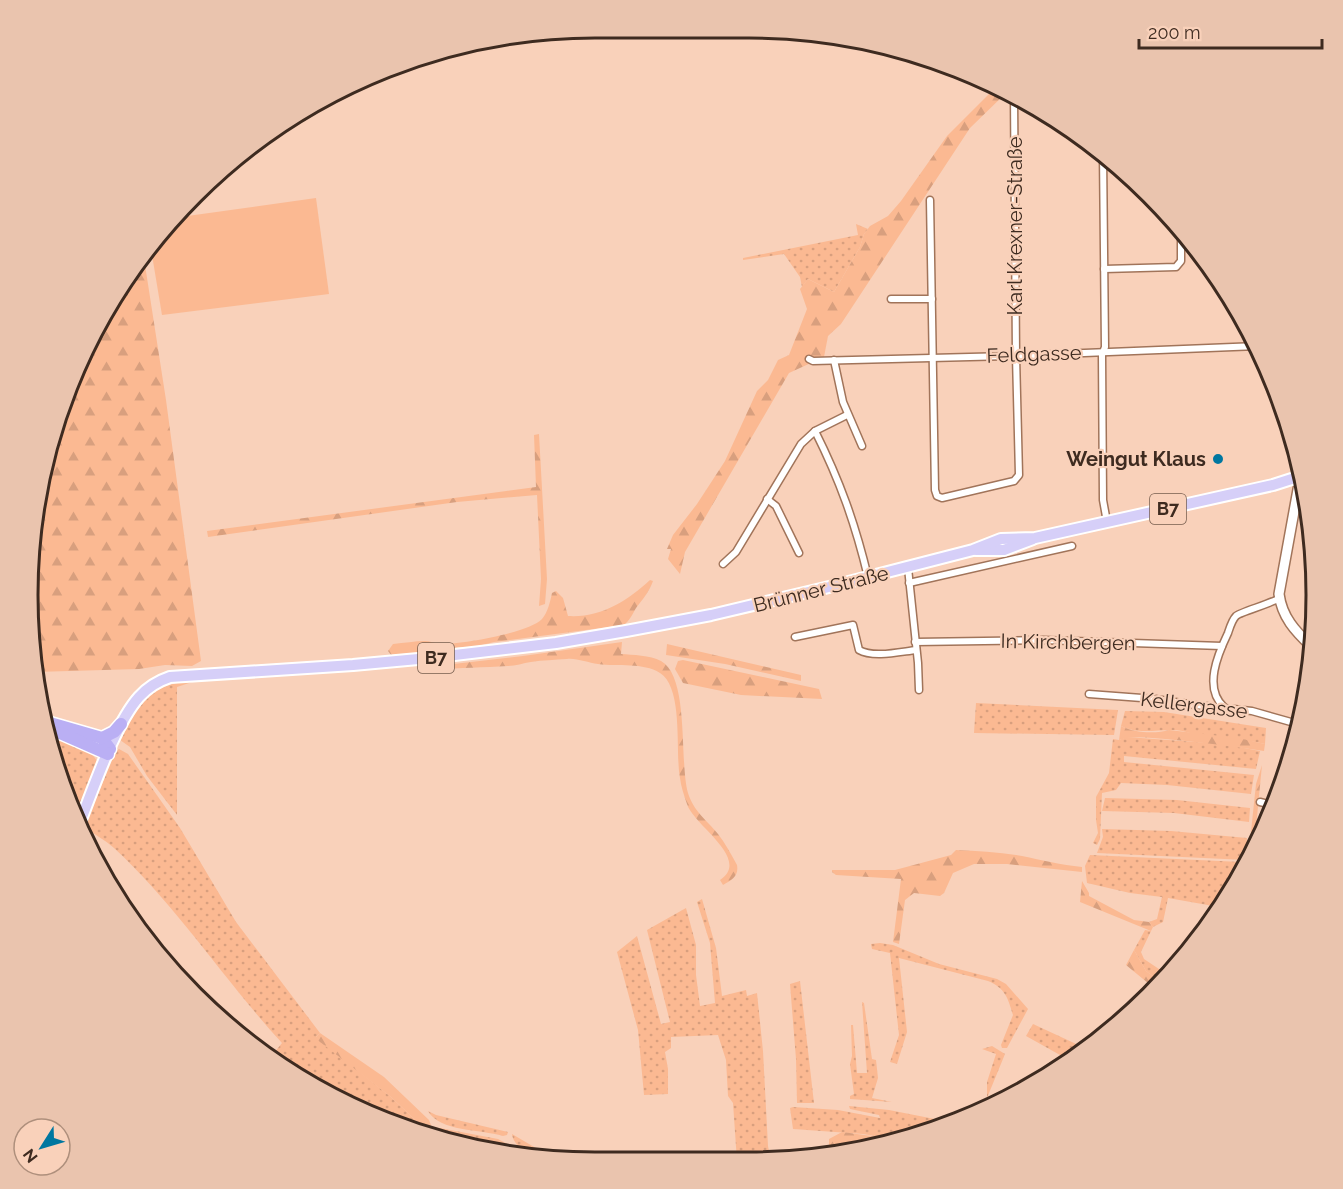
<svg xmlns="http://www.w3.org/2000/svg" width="1343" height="1189" viewBox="0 0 1343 1189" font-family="Raleway,sans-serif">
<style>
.grass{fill:url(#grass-dots)}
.forest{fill:url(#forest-firs)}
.pitch{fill:#fbb992}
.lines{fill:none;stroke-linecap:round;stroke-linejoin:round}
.street-casing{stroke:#a1745a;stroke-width:9}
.secondary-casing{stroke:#a1745a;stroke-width:12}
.primary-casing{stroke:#fff;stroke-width:14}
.highway-casing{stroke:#fff;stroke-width:15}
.street{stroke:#fff;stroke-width:6}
.secondary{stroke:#fff;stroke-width:9}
.primary{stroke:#d6cff8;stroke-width:10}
.highway{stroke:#baaff4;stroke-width:12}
.poi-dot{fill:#0077a0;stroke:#f9d1ba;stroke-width:2}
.labels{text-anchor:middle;stroke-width:4.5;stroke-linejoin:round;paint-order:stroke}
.shield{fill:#f9d1ba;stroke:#765d4e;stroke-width:1.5}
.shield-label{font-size:18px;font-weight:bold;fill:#3e2b20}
.street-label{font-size:20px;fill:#3e2b20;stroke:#f9d1ba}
.poi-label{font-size:20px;font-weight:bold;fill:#3e2b20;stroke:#f9d1ba;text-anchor:end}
.rim{fill:none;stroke:#3e2b20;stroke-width:3}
</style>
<defs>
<pattern id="grass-dots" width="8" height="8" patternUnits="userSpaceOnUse" patternTransform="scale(1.5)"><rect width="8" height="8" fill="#fbb992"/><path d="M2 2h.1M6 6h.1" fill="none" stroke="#d89f7e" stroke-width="1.8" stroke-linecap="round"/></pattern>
<pattern id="forest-firs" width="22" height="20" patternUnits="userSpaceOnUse" patternTransform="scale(1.5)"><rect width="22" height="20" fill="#fbb992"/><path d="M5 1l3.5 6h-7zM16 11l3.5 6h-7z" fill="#d89f7e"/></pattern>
</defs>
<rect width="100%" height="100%" fill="#f9d1ba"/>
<g class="grass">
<path d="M 856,224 L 868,229 L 864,234 L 860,247 L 834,292 L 808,279 L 802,287 L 800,277 L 784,254 L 743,260 L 743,258 L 858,235 Z"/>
<path d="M 195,681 L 177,687 L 177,815 L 147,776 L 130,747 L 120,740 C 135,703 153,682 195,681 Z"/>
<path d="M 976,703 L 1118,710 L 1114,735 L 974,733 Z"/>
<path d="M 1125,711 L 1164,712 L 1266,728 L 1265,744 C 1243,739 1222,738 1199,735 C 1192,734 1185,731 1176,730 C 1158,729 1138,735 1121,726 Z"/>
<path d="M 45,734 C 61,740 88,744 97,761 L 77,814 L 46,742 Z"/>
<path d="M 1127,737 L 1223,744 L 1260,751 L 1256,769 L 1124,756 L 1124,762 L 1254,775 L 1251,794 L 1167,785 L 1121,783 L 1116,790 L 1102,793 L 1100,839 L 1097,845 L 1093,843 L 1098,833 L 1096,820 L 1096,797 L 1109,773 L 1113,739 L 1119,740 Z"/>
<path d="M 119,749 L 128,754 L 180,828 L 236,922 L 320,1033 L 316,1037 L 391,1097 L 426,1130 L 424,1134 L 344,1104 L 270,1058 L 282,1043 C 224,980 177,906 114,848 C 105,840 94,834 84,827 L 116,751 Z"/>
<path d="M 1105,798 L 1177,800 L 1250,808 L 1249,822 L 1174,813 L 1102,811 Z"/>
<path d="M 1102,829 L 1171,831 L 1247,838 L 1246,860 L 1097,853 L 1103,837 Z"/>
<path d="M 1090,855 L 1241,862 L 1245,868 L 1240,878 L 1219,907 L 1168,898 L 1163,922 L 1153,927 L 1149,922 L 1157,919 L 1162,897 L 1130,893 L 1087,883 L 1085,866 Z"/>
<path d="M 702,899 L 716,948 L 722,996 L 746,990 L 747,996 L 757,993 L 763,1051 L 768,1146 L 771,1161 L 737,1161 L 733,1103 L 728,1096 L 726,1060 L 718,1035 L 671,1037 L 671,1048 L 665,1052 L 668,1069 L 668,1094 L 644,1095 L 638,1030 L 617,952 L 637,936 L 661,1024 L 670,1022 L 647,930 L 686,908 L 696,945 L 696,975 L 700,1006 L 715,1003 L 710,943 L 697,902 Z"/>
<path d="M 1145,930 L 1151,931 L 1141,952 L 1144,959 L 1168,975 L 1161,982 L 1146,971 L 1134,950 Z"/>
<path d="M 880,943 L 893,945 L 939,964 L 997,979 L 1006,984 L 1028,1009 L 1007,1048 L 1002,1048 L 1001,1045 L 1013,1015 C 1008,998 1005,988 988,981 L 899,958 L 907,1032 L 897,1064 L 890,1062 L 899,1035 L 890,953 L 872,949 L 871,944 Z"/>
<path d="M 800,981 L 814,1103 L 797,1103 L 796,1059 L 790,984 Z"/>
<path d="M 862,1002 L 864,1003 L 872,1059 L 876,1060 L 878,1078 L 872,1098 L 892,1102 L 850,1099 L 850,1096 L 854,1094 L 850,1064 L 852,1056 L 851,1025 L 853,1025 L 857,1073 L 867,1073 Z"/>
<path d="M 1033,1024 L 1087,1049 L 1069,1060 L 1026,1036 Z"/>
<path d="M 992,1046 L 1005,1054 L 987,1098 L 987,1082 L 996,1054 L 982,1049 Z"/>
<path d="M 849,1106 L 889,1110 L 950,1122 L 896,1143 L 886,1144 L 886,1138 L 863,1134 L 793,1129 L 790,1108 L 793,1107 L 838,1110 L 880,1118 L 879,1115 L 850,1109 Z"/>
<path d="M 428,1111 L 436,1115 L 508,1132 L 507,1135 L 503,1136 C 480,1129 440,1132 428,1111 Z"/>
<path d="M 440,1128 L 498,1139 L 531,1156 L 448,1143 L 434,1136 L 436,1129 Z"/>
<path d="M 512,1134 L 558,1161 C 543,1159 514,1152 512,1134 Z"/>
</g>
<g class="forest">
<path d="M 994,89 L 1006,93 L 970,128 L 841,324 L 828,336 L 824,357 L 789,373 L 685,552 L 680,574 L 668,559 L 671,549 L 667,549 L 673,535 L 697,504 L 725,461 L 757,391 L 768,380 L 778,360 L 789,355 L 807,309 L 800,289 L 808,279 L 834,292 L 860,247 L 864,234 L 870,226 L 888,216 L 901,201 L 947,136 Z"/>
<path d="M 143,252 L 166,400 L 201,661 L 192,666 L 165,665 L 139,669 L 35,672 L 28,631 L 38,484 L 70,377 Z"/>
<path d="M 539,434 L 547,579 L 545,604 L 539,606 L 541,579 L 537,495 L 457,502 L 208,537 L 207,531 L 536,487 L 534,435 Z"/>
<path d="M 650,580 L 653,581 C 649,592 643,599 636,608 C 632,615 630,620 624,625 L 494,642 L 474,647 L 459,647 L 435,651 L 391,655 L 388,651 L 393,644 C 404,643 415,641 425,641 C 430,641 434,643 439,644 C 458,645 529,633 542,619 C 548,612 550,602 552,593 L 556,591 L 563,598 L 568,616 C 601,618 627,601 650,580 Z"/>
<path d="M 622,642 L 621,654 C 633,655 650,655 661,661 C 690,677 679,762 688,793 C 694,812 706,819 718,834 C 725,843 731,854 737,865 C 739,876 732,880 723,885 L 720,880 C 752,859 693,825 687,804 C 684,795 681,787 680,778 C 675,753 684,688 660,673 C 643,662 618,667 598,664 C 588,663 577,658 567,659 C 555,660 543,660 531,662 C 523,663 516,666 508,666 C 484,668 460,667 436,670 L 436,666 L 523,656 Z"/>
<path d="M 667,644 L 801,675 L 801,681 L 725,664 L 666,655 Z"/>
<path d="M 683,660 L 819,689 L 822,699 L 741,695 L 683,683 L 675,669 L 678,661 Z"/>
<path d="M 1121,726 C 1134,733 1156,734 1169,730 L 1238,738 L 1265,744 L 1264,751 C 1231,746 1199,742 1165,739 C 1151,738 1133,735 1119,740 Z"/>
<path d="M 1262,765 L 1254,848 L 1248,860 L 1256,784 Z"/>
<path d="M 956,850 C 978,851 1000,852 1022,856 C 1042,860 1061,865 1082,867 L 1082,872 L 1007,864 L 974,864 L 953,873 L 944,893 L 940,896 L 914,893 L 905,900 L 899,944 L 893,942 L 901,879 L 836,875 L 832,872 L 832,870 L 895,870 L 951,855 Z"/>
<path d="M 1082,881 L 1089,893 L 1089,896 L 1134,920 L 1149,922 L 1153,927 L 1151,931 L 1080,902 Z"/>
<path d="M 1134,950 L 1146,971 L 1161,982 L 1154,988 L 1126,965 Z"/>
<path d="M 320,1033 L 384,1077 L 429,1120 L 431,1125 L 426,1130 L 391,1097 L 315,1038 Z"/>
<path d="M 842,1132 L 887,1138 L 886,1144 L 846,1151 L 840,1145 L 829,1146 L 829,1139 Z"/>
</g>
<path class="pitch" d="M 316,198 L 329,294 L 162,315 L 150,243 L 173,218 Z"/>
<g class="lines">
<g class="street-casing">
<g id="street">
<path d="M 1103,154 L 1105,347 L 1102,355 L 1103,500 L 1107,522"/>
<path d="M 930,200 L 935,490 L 937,496 L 942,498 L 1014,481 L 1019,475 L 1016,356 L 1014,96"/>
<path d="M 1104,269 L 1176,267 L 1181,261 L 1181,230"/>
<path d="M 891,299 L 932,299"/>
<path d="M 809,359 L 813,361 L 1009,356 L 1258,346"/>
<path d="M 834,360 L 843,402 L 862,446"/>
<path d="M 815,431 C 840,481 855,523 868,577"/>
<path d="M 767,499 L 776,506 L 799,553"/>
<path d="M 723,564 L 736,552 L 801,444 L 815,431 L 847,415"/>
<path d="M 908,568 L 918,663 L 919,690"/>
<path d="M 909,583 L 1072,546"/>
<path d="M 795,637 L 853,625 L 859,650 C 873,658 899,652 916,650"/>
<path d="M 915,642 L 1043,640 L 1222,646"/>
<path d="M 1089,694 L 1155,699 L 1195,705 L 1252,711 L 1298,724"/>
<path d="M 1224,707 C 1203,688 1218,654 1228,633 C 1230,627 1232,620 1236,616 C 1240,612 1270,604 1280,598"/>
<path d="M 1260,802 L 1273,805"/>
</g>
</g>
<g class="secondary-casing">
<path id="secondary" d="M 1301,473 L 1279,594 C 1282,617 1295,631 1312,647"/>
</g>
<g class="primary-casing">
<g id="primary">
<path d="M 976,550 L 1004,550 L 1033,539"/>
<path d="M 80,822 C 94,787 115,724 139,697 C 148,687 158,681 170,677 L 353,665 L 429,658 L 556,643 L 626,631 L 711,615 L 825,588 L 973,550 L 1001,539 L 1035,538 L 1273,485 L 1301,476"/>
</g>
</g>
<g class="highway-casing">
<g id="highway">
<path d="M 43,721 L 102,738 L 110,749"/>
<path d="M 60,733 L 108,754"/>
<path d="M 102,738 L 114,732 L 121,724"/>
</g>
</g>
<use href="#street" class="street"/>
<use href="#secondary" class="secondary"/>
<use href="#primary" class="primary"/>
<use href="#highway" class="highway"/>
</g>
<circle class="poi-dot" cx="1218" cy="459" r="6"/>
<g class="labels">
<g class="shield">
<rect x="1150" y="494" width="36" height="30" rx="4.5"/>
<rect x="418" y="643" width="36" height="30" rx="4.5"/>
</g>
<g class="shield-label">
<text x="1168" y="515">B7</text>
<text x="436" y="664">B7</text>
</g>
<g class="street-label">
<text transform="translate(1015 226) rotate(-90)" y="7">Karl Krexner-Straße</text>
<text transform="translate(1034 354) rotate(-2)" y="7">Feldgasse</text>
<text transform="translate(821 589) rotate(-14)" y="7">Brünner Straße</text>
<text transform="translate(1068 642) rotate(1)" y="7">In Kirchbergen</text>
<text transform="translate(1194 705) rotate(7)" y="7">Kellergasse</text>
</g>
<g class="poi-label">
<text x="1206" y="466">Weingut Klaus</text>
</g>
</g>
<path d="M0 0H1343V1189H0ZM595 38H749A557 557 0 0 1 1306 595V595A557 557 0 0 1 749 1152H595A557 557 0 0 1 38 595V595A557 557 0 0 1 595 38Z" fill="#eac4ae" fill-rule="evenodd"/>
<path class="rim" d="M595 38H749A557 557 0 0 1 1306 595V595A557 557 0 0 1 749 1152H595A557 557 0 0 1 38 595V595A557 557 0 0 1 595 38Z"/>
<g transform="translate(42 1147) rotate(233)"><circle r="28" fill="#f9d1ba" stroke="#ae8f7c" stroke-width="1.5"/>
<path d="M0-4.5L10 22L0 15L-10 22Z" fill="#0077a0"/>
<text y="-9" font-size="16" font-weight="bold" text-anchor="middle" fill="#3e2b20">N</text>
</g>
<path d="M1139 39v9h183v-9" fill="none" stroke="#3e2b20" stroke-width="3"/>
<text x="1148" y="39" font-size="18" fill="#3e2b20" stroke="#f9d1ba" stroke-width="4.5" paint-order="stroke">200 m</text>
</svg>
